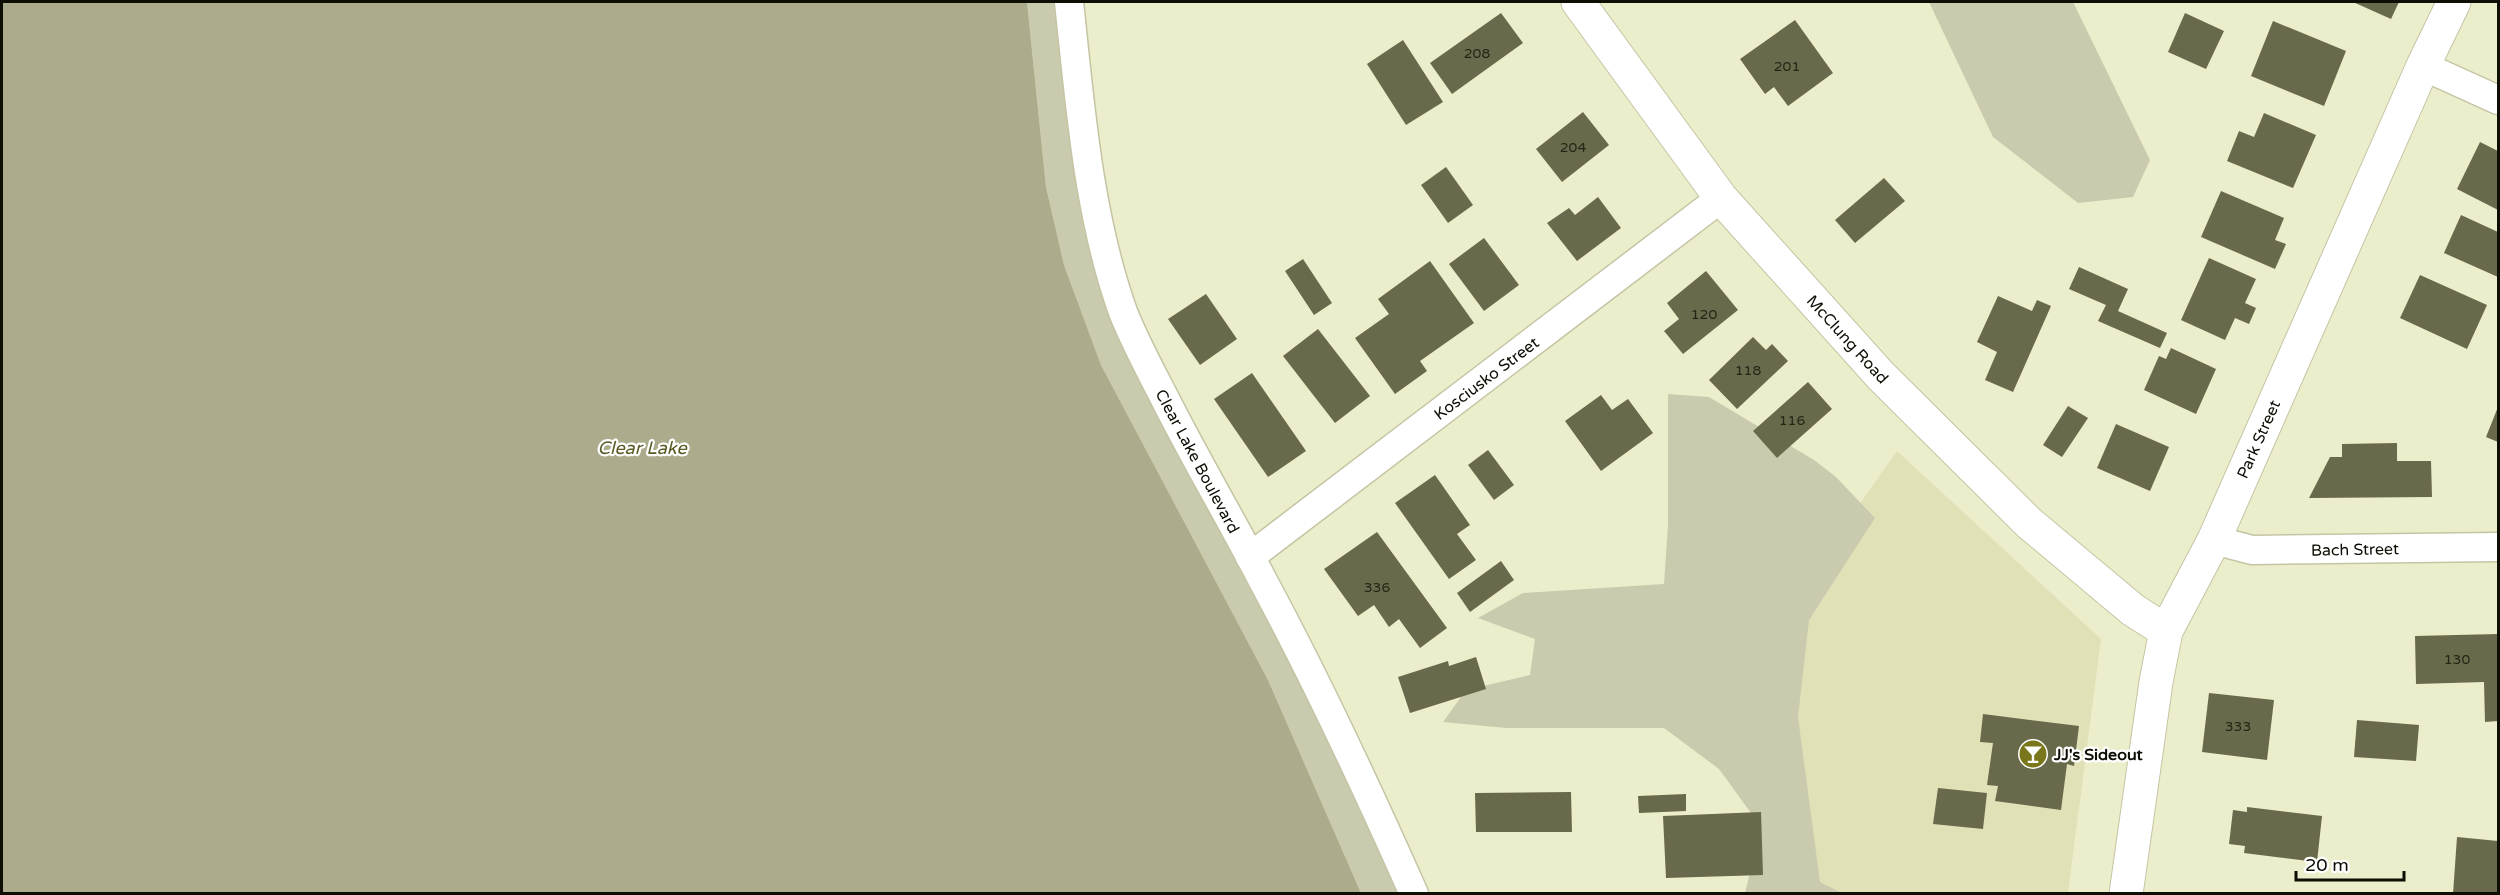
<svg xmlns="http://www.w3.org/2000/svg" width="2500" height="895" viewBox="0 0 2500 895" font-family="'Varela Round',sans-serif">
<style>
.built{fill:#e1e1b8}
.green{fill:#cacaae}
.water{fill:#acac8c}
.building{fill:#69694b}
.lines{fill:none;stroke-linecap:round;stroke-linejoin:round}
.minor-casing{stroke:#c5c5a5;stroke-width:31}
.tertiary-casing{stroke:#c5c5a5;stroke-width:35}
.minor{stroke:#fff;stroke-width:28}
.tertiary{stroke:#fff;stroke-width:33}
.labels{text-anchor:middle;stroke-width:4.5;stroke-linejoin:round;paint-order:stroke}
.number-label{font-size:14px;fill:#252516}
.street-label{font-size:16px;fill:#0e0e04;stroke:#fff}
.poi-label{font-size:16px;font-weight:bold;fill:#0e0e04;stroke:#fff;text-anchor:start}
.water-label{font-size:18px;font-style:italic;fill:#5c5a24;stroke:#fff}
</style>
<rect width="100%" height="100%" fill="#ecedcb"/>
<path class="built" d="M 1897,451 L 2101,639 L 2068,893 L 1793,893 L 1781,615 Z"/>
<g class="green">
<path d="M 1027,2 L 1060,2 L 1091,243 L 1402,893 L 1361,893 L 1268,680 L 1101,365 L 1064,265 L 1046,187 Z"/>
<path d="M 1929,2 L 2073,2 L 2150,160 L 2133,197 L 2078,203 L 1993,137 Z"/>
<path d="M 1668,394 L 1709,397 L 1814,460 L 1836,477 L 1875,518 L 1809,620 L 1798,717 L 1820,882 L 1842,893 L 1745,893 L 1761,827 L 1719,769 L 1664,728 L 1506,728 L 1443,722 L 1466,690 L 1530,675 L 1535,639 L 1478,618 L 1523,593 L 1664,584 L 1668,525 Z"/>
</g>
<path class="water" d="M 2,2 L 1027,2 L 1046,187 L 1064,265 L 1101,365 L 1268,680 L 1361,893 L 2,893 Z"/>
<g class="building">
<path d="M 2353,2 L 2399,2 L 2391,19 Z"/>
<path d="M 1501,13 L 1523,43 L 1452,94 L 1430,63 Z"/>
<path d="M 2185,13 L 2224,31 L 2206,69 L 2168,52 Z"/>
<path d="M 1795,20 L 1833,73 L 1788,106 L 1774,87 L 1765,94 L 1740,59 Z"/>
<path d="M 2273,21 L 2346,51 L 2324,106 L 2251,76 Z"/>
<path d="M 1403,40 L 1443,102 L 1406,125 L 1367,64 Z"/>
<path d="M 1583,112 L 1609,145 L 1562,182 L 1536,149 Z"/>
<path d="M 2264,113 L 2316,135 L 2293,188 L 2227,161 L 2239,131 L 2254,137 Z"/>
<path d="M 2480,142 L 2498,151 L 2498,210 L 2457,189 Z"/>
<path d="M 1446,167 L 1473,205 L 1448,223 L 1421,185 Z"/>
<path d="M 1884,178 L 1905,201 L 1855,243 L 1835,220 Z"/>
<path d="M 2221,191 L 2284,218 L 2275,240 L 2286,244 L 2275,269 L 2201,237 Z"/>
<path d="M 1598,197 L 1621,228 L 1577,261 L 1547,223 L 1569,208 L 1575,215 Z"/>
<path d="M 2461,215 L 2498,232 L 2498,277 L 2444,253 Z"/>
<path d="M 1484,238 L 1519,285 L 1484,311 L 1449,264 Z"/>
<path d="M 2209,258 L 2256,279 L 2245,303 L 2256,308 L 2249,324 L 2235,318 L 2225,340 L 2181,320 Z"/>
<path d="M 1303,259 L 1332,303 L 1314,315 L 1285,271 Z"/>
<path d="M 1430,261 L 1474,323 L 1420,361 L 1427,371 L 1395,394 L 1355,338 L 1389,314 L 1378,299 Z"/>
<path d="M 2079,267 L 2128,289 L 2118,311 L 2167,333 L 2160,348 L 2098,321 L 2106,305 L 2069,289 Z"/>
<path d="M 1706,271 L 1738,310 L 1683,354 L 1664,331 L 1679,319 L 1667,303 Z"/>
<path d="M 2420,275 L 2487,305 L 2467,349 L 2400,318 Z"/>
<path d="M 1206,294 L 1237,339 L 1200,365 L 1168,319 Z"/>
<path d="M 1998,296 L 2032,311 L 2037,300 L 2051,306 L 2013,392 L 1985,380 L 1997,352 L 1977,342 Z"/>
<path d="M 1318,329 L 1370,396 L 1335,423 L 1283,356 Z"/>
<path d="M 1753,337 L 1766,350 L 1772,344 L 1788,361 L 1737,409 L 1709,380 Z"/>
<path d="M 2171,348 L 2216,369 L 2196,414 L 2144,390 L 2159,356 L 2166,359 Z"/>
<path d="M 1252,373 L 1306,451 L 1268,477 L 1214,399 Z"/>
<path d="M 1808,382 L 1832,409 L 1777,458 L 1753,431 Z"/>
<path d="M 1601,395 L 1612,410 L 1628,399 L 1653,433 L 1601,471 L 1565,421 Z"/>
<path d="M 2068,406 L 2088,418 L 2062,457 L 2043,445 Z"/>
<path d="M 2498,407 L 2498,442 L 2486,437 Z"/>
<path d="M 2116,424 L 2169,447 L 2150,491 L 2097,468 Z"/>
<path d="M 2397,443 L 2397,461 L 2431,461 L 2432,497 L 2309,498 L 2330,457 L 2342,457 L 2342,444 Z"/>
<path d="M 1488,450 L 1514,485 L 1494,500 L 1468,465 Z"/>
<path d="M 1435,475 L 1470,525 L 1457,534 L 1476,560 L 1449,579 L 1395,503 Z"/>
<path d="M 1377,532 L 1447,628 L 1420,648 L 1399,619 L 1389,627 L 1374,605 L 1358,616 L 1324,569 Z"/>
<path d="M 1501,561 L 1514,580 L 1470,612 L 1457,593 Z"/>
<path d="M 2498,634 L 2498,721 L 2485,722 L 2484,682 L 2416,684 L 2415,636 Z"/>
<path d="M 1476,657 L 1486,689 L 1410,713 L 1398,677 L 1448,661 L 1449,666 Z"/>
<path d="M 2209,693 L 2274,700 L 2267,760 L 2202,752 Z"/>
<path d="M 1983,714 L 2079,726 L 2074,766 L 2067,764 L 2061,810 L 1995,801 L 1998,786 L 1987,785 L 1993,743 L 1980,742 Z"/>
<path d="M 2357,720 L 2419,725 L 2416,761 L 2354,757 Z"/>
<path d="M 1938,788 L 1987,793 L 1983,829 L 1933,824 Z"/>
<path d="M 1571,792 L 1572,832 L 1476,832 L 1475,793 Z"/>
<path d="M 1686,794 L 1686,811 L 1639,813 L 1638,796 Z"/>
<path d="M 2247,807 L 2322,816 L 2317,862 L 2244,853 L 2245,846 L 2229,844 L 2233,810 L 2247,812 Z"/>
<path d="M 1761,812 L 1763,875 L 1666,878 L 1663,816 Z"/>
<path d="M 2457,837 L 2498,841 L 2498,894 L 2453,894 Z"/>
</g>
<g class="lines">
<g class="minor-casing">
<g id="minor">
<path d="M 1069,2 C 1080,104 1088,214 1123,312 C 1134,340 1149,368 1163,395 C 1194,457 1230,517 1262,579 C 1317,681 1367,788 1414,894"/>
<path d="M 2423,66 L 2498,100"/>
<path d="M 2214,540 L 2252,550 L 2498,547"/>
<path d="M 1250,557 L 1721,198"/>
</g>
</g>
<g class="tertiary-casing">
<g id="tertiary">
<path d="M 1578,2 L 1721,198 L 1881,376 L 2029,523 L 2133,610 L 2166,631"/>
<path d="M 2126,894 L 2156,682 L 2166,631 L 2214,540 L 2423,66 L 2454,2"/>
</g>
</g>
<use href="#minor" class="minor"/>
<use href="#tertiary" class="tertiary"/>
</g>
<defs>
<g id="bar-disc" transform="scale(1.5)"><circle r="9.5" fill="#79761b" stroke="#fff"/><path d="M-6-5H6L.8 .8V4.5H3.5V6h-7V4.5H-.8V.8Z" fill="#fff"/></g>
</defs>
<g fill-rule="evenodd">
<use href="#bar-disc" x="2033" y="754"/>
</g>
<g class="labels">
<g class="number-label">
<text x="1477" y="58">208</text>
<text x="1787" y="71">201</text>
<text x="1573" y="152">204</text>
<text x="1704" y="319">120</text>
<text x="1748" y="375">118</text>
<text x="1792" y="425">116</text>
<text x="1377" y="592">336</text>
<text x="2457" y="664">130</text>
<text x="2238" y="731">333</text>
</g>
<g class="street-label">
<text transform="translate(1848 339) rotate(48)" y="6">McClung Road</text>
<text transform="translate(1486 378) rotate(-37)" y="6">Kosciusko Street</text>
<text transform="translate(2258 439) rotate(-66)" y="6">Park Street</text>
<text transform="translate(1198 461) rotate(62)" y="6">Clear Lake Boulevard</text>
<text transform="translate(2355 549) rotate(-1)" y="6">Bach Street</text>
</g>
<g class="poi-label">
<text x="2054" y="760">JJ's Sideout</text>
</g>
<g class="water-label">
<text x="642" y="454">Clear Lake</text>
</g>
</g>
<rect width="2500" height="895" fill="none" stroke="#0e0e04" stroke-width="6"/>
<path d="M2296 871v9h108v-9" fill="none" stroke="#0e0e04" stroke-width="3"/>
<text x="2305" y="871" font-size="18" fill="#0e0e04" stroke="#ffffff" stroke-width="4.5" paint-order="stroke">20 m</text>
</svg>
